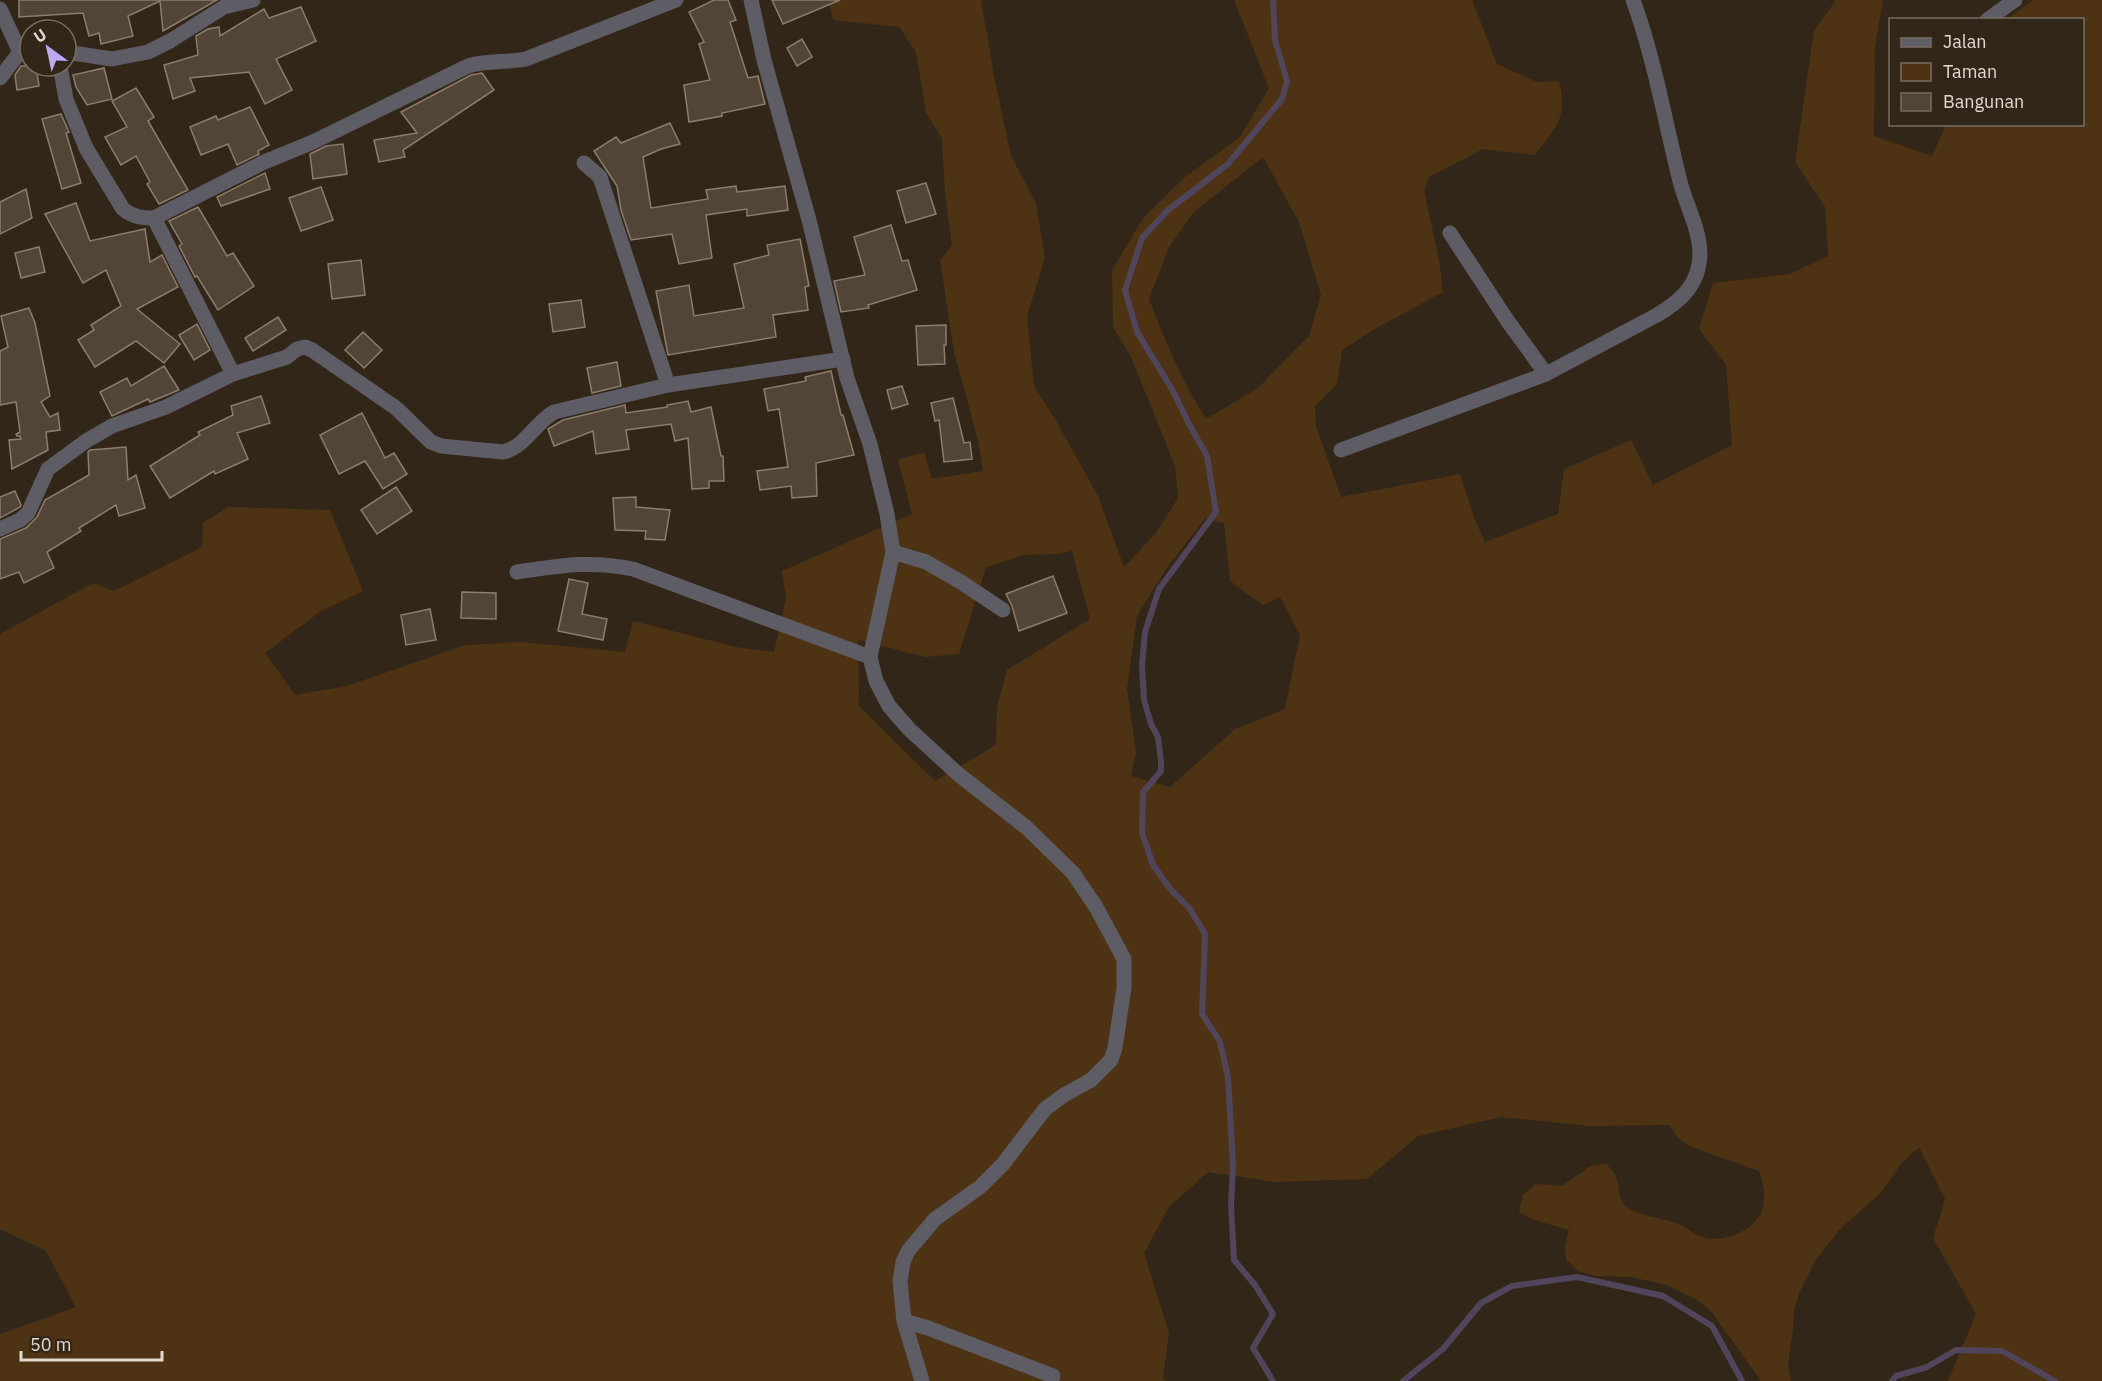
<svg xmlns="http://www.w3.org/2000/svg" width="2102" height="1381" viewBox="0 0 2102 1381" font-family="'IBM Plex Sans',sans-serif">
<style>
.green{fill:#4d3313;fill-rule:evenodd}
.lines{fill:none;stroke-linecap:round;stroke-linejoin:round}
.stream{stroke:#51455b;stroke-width:6}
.building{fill:#524537;stroke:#8c7d6d;stroke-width:1.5}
.minor{stroke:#5e5c64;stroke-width:15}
</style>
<rect width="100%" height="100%" fill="#322618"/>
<path class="green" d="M 829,0 L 981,0 L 994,76 L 1011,156 L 1036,203 L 1045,258 L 1027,316 L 1034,386 L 1055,419 L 1098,496 L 1124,567 L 1156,533 L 1178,498 L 1175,466 L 1131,357 L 1113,327 L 1112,270 L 1144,217 L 1185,177 L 1240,137 L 1269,88 L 1234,0 L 1472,0 L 1497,64 L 1537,82 L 1559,81 C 1568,120 1556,126 1535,155 L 1483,149 L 1429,177 L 1424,190 L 1439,260 L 1443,292 L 1373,330 L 1342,350 L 1337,384 L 1315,406 L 1316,426 L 1341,497 L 1460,474 L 1475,520 L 1485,542 L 1558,514 L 1564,469 L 1631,440 L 1653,485 L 1732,445 L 1726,365 L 1699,329 L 1713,283 L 1790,274 L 1828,256 L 1825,207 L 1795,162 L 1814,31 L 1836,0 L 1883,0 L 1875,46 L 1874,136 L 1932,156 L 1946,125 L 2082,124 L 2082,20 L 2007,19 L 2033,0 L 2102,0 L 2102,1381 L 1948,1381 L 1976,1314 L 1933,1238 L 1945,1199 L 1919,1147 L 1901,1164 L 1881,1193 L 1840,1229 L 1815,1261 L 1799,1293 L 1794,1312 L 1793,1329 L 1788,1365 L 1791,1381 L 1761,1381 L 1710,1310 L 1697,1300 L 1666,1285 L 1631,1277 L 1595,1276 L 1579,1271 L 1566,1260 L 1565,1246 L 1569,1230 L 1534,1220 L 1519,1212 L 1523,1195 L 1536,1184 L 1562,1186 L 1591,1166 L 1607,1164 C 1610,1169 1616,1174 1617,1180 C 1620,1191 1617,1201 1629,1208 C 1636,1214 1663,1219 1673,1222 C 1685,1225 1694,1236 1706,1238 C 1715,1240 1725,1238 1734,1235 C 1766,1222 1769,1201 1759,1171 L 1691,1147 L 1677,1137 L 1669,1125 L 1589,1126 L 1501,1117 L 1418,1136 L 1367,1179 L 1275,1182 L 1208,1172 L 1169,1207 L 1144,1253 L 1169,1333 L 1163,1378 L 1166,1381 L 0,1381 L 0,1334 L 76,1307 L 46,1251 L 0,1229 L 0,634 L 93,583 L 114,591 L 202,547 L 203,523 L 228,507 L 330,510 L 363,591 L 321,611 L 265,653 L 295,695 L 347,686 L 465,645 L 522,642 L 625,652 L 633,621 L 736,647 L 774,652 L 786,598 L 782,571 L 912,514 L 898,460 L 924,452 L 932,479 L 983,471 L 977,436 L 954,352 L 940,260 L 952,245 L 945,194 L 942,139 L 926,113 L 916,52 L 899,27 L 833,20 ZM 1263,157 L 1299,222 L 1321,295 L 1309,336 L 1258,388 L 1206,419 C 1182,381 1165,341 1149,299 L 1169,247 L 1194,212 ZM 1205,519 L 1224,523 L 1230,581 L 1263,605 L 1280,597 L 1300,635 L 1285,709 L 1235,729 L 1170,787 L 1131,776 L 1136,753 L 1127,689 L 1137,616 L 1168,566 ZM 1072,551 L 1090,619 L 1007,670 L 997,707 L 996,745 L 935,781 L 859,706 L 858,640 L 925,657 L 959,654 L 986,567 L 1024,555 L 1058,554 Z"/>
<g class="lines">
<g class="stream">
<path d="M 1273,0 L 1275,40 L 1287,81 L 1282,99 L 1228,164 L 1168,210 L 1142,238 L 1125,290 L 1137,332 L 1173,391 L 1190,426 L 1207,456 L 1216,512 L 1159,589 L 1145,632 L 1142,665 L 1144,700 L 1151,724 L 1158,737 L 1161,761 L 1161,771 L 1143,792 L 1142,833 L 1153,865 L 1171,890 L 1190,909 L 1205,934 L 1202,1014 L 1220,1042 L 1228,1077 L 1233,1165 L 1231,1205 L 1234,1260 L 1255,1285 L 1273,1314 L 1253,1348 L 1273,1381"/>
<path d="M 1403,1381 L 1443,1349 L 1481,1303 L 1512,1286 L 1577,1277 L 1663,1296 L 1712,1326 L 1742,1381"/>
<path d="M 1892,1381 L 1896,1376 L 1927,1367 L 1956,1350 L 2002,1351 L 2055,1381"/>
</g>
</g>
<g class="building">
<path d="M 19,0 L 217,0 L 163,31 L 160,1 L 128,16 L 133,36 L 101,44 L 99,33 L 89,36 L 83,13 L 19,17 Z"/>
<path d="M 714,0 L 728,0 L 736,20 L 730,22 L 748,78 L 758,76 L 765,104 L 722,113 L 722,116 L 689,122 L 684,85 L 710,80 L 699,44 L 704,42 L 689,12 Z"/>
<path d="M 772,0 L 840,0 L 783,24 Z"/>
<path d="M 301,7 L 316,41 L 276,59 L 292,90 L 265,104 L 249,72 L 190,78 L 195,91 L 173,99 L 164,65 L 198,55 L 196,36 L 208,29 L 219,27 L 220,36 L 264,9 L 269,18 Z"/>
<path d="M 802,39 L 812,57 L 797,66 L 787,48 Z"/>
<path d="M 21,66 L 36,66 L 39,86 L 17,90 L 15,75 Z"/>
<path d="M 104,68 L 112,99 L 87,105 L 76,87 L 73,75 Z"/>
<path d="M 482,73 L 494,90 L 403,150 L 405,157 L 379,162 L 374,140 L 417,133 L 401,112 L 471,75 Z"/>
<path d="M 136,88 L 154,117 L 148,121 L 188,190 L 159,204 L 147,184 L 150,182 L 136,156 L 121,165 L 105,137 L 127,127 L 112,101 Z"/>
<path d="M 250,107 L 269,145 L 258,151 L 259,154 L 237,165 L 228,144 L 201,155 L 190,127 L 216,116 L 218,120 Z"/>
<path d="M 61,114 L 69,132 L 66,133 L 81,183 L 62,189 L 42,119 Z"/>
<path d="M 670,123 L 680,144 L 661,149 L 643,157 L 651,208 L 708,199 L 706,190 L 736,186 L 737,192 L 785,186 L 788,210 L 747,216 L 747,209 L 706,215 L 712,258 L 679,264 L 672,234 L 631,240 L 621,210 L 617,186 L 594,151 L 616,137 L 621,143 Z"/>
<path d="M 343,144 L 347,174 L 313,179 L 310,154 L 326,146 Z"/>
<path d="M 265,173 L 270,189 L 221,206 L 217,197 Z"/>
<path d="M 926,183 L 936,214 L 906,223 L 897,191 Z"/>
<path d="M 321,187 L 333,220 L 301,231 L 289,198 Z"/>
<path d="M 26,189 L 32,218 L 0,234 L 0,202 Z"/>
<path d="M 76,203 L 90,241 L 145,229 L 150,262 L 162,255 L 178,287 L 137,309 L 180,344 L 164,363 L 136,341 L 95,367 L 78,340 L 94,330 L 91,325 L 121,306 L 106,270 L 83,283 L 45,214 Z"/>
<path d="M 198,207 L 227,256 L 233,253 L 254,286 L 218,310 L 197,276 L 195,277 L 179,246 L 182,244 L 169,221 Z"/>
<path d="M 891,225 L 902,261 L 908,260 L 917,290 L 868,305 L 869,308 L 841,312 L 834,281 L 865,275 L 854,237 Z"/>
<path d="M 800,239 L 809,286 L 805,287 L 808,310 L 773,315 L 776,337 L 668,355 L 656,291 L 689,285 L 694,316 L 744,308 L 734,264 L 769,255 L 767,245 Z"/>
<path d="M 39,247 L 45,272 L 21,278 L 15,253 Z"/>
<path d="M 361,260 L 365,295 L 332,299 L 328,264 Z"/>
<path d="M 581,300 L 585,327 L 553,332 L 549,304 Z"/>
<path d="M 29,308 L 35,323 L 50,396 L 41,402 L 50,417 L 58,413 L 60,430 L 46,432 L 48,450 L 12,469 L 9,440 L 21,439 L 20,436 L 17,436 L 16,434 L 20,432 L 16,402 L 0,405 L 0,351 L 8,347 L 1,316 Z"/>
<path d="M 278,317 L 286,330 L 253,351 L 245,338 Z"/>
<path d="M 197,324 L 210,350 L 194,360 L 179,335 Z"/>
<path d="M 946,325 L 946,345 L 944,345 L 945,364 L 918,365 L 916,326 Z"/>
<path d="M 363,332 L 382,350 L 364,368 L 345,350 Z"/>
<path d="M 617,362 L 621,386 L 592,393 L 587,368 Z"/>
<path d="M 164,366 L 179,390 L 150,402 L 148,399 L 112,416 L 100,392 L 127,378 L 131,386 Z"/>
<path d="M 831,371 L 841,415 L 843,415 L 854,455 L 816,463 L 817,496 L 792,498 L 791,486 L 760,490 L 757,471 L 788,467 L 779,409 L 768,411 L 764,389 L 806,381 L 805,377 Z"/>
<path d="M 902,386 L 908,404 L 892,409 L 887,390 Z"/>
<path d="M 261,396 L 270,423 L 237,433 L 248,459 L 215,474 L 214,471 L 170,498 L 150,466 L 200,435 L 198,432 L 233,415 L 231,406 Z"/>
<path d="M 953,398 L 964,443 L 970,442 L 972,459 L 944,462 L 939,420 L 935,421 L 931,403 Z"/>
<path d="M 688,401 L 691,412 L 711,407 L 721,456 L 723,456 L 724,481 L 709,481 L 709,488 L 692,489 L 688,438 L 675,441 L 671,424 L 626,430 L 629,449 L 596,454 L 593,431 L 554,446 L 548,429 L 563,420 L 625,405 L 626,413 L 667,407 L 667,405 Z"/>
<path d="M 362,413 L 385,458 L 394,453 L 407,474 L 383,489 L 365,461 L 339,474 L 320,435 Z"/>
<path d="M 126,447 L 128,480 L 136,475 L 145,508 L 119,516 L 116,505 L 79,528 L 81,531 L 47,552 L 54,568 L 24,583 L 19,572 L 0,579 L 0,539 L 26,528 L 37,517 L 45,500 L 89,475 L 88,452 L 90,450 Z"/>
<path d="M 396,487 L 412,511 L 377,534 L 361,510 Z"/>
<path d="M 15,491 L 21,505 L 20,507 L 0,518 L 0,497 Z"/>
<path d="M 636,497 L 636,507 L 670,510 L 665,540 L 645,539 L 646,531 L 615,530 L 613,498 Z"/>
<path d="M 1053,576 L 1067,613 L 1019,631 L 1012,606 L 1006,594 Z"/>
<path d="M 569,579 L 588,583 L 582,614 L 607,619 L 603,640 L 558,631 Z"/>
<path d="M 462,592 L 496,593 L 496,619 L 461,618 Z"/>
<path d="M 430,609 L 436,640 L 406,645 L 401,615 Z"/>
</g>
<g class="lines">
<g class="minor">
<path d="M 751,0 L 764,60 L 809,220 L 847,378 L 870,444 L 887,514 L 893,552 L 870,657 L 876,681 L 889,706 L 909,729 L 958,774 L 1027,828 L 1073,873 L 1096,907 L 1124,959 L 1124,988 L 1115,1048 L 1111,1060 L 1091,1080 L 1064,1095 L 1045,1109 L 1003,1164 L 980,1187 L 935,1219 L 908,1251 L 903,1262 L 900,1281 L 904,1321 L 922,1381"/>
<path d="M 0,9 L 20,52"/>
<path d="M 1987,20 L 2015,0"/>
<path d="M 66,52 L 112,59 L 148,52 L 170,41 L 224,7 L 253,0"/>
<path d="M 60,66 L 66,99 L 86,148 L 123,209 C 133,217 141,218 154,218 L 233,374"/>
<path d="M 0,78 L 20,52 L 30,50"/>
<path d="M 584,163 L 600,177 L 668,385"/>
<path d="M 154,218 L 262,163 L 313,142 L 468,66 C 487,60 506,63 526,59 L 676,0"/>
<path d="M 1450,233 L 1507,320 L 1546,374"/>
<path d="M 1341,450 L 1546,374 L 1657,315 C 1677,303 1695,289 1699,264 C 1704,238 1688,210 1681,185 C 1665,123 1655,60 1633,0"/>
<path d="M 0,529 L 20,520 L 28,513 L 48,469 L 86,441 L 112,426 L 166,407 L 233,374 L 287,357 L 297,349 L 305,347 L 312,350 L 396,408 L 431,442 L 441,446 L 503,452 C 525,447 535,423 554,412 L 668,385 L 843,359"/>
<path d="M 893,552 L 926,562 L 961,582 L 1003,610"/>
<path d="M 517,572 C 560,566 589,560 633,569 L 870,657"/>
<path d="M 904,1321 L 928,1328 L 1053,1376"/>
</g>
</g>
<rect x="1889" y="18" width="195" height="108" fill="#322618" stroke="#786e62" stroke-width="1.5"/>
<rect x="1901" y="38" width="30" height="9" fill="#5e5c64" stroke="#786e62" stroke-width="1.5"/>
<text x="1943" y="48" font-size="18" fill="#e1d9d0">Jalan</text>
<rect x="1901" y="63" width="30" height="18" fill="#4d3313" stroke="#786e62" stroke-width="1.5"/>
<text x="1943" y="78" font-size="18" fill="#e1d9d0">Taman</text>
<rect x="1901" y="93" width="30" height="18" fill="#524537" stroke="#786e62" stroke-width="1.5"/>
<text x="1943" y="108" font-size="18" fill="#e1d9d0">Bangunan</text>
<g transform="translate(48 48) rotate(327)"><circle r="28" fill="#322618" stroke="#786e62" stroke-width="1.5"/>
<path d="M0-4.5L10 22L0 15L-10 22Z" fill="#bea9f4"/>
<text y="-9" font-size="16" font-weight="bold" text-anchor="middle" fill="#e1d9d0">U</text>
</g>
<path d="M21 1351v9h141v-9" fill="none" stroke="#e1d9d0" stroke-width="3"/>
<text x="30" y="1351" font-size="18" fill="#e1d9d0" stroke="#322618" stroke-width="4.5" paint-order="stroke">50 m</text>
</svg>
